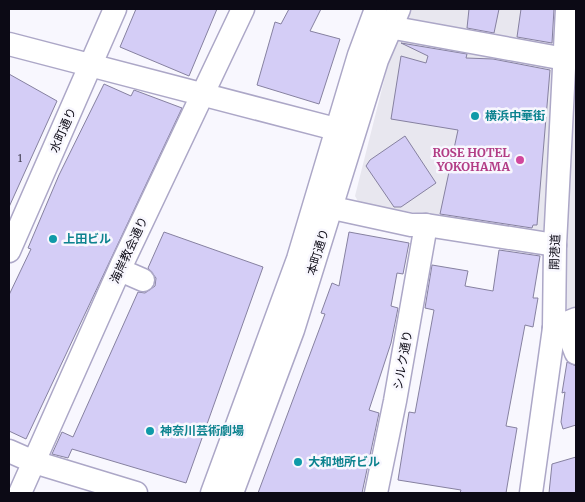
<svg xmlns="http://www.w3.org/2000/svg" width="585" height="502" viewBox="0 0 585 502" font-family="Merriweather,'Noto Sans JP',serif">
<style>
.built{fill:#e8e7ef}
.building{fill:#d4cdf6;stroke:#8681a0}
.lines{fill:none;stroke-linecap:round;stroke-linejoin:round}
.minor-casing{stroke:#aca7c7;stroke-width:25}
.minor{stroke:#fff;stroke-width:22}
.culture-dot{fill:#0f9aa8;stroke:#f8f7fe;stroke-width:2}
.hotel-dot{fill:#d1479c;stroke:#f8f7fe;stroke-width:2}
.labels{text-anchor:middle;stroke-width:5;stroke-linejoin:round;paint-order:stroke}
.number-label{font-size:10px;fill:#3e3b4d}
.culture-label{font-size:12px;font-weight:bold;fill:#0d838f;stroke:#f8f7fe;text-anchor:start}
.street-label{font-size:12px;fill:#0c0a15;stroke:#f8f7fe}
.hotel-label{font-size:12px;font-weight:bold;fill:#b23c85;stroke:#f8f7fe;text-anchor:end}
</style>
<rect width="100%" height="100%" fill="#f8f7fe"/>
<path class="built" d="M 409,9 L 576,9 L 576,325 L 562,310 L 568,239 L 359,203 L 355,196 L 395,37 Z"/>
<g class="building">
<path d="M 136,9 L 217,9 L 189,76 L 120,47 Z"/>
<path d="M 289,9 L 321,9 L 310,31 L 340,39 L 319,104 L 257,85 L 275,22 L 281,24 Z"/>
<path d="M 469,9 L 499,9 L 494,33 L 467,28 Z"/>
<path d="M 521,9 L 554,9 L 552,43 L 517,37 Z"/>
<path d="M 401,43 L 467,54 L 466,58 L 493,59 L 550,70 L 537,225 L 533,225 L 532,228 L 440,214 L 458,130 L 391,119 L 401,56 L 426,63 L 428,56 Z"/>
<path d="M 9,74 L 57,101 L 9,207 Z"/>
<path d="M 104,84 L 131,96 L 134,90 L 182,108 L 26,439 L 9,431 L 9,295 L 31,249 L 28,248 L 59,175 Z"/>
<path d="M 405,136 L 436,183 L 401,207 L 394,207 L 366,166 L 370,160 Z"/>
<path d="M 164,232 L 263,267 L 186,483 L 72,449 L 68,458 L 52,454 L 62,432 L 73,437 L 138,292 L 145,293 L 155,286 L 156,278 L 148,268 Z"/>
<path d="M 349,232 L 409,243 L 403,274 L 397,273 L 391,306 L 398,308 L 391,343 L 369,410 L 379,413 L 362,493 L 258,493 L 325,314 L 321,313 L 332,283 L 339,286 Z"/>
<path d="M 499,250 L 540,256 L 533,298 L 538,298 L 533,327 L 525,325 L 506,426 L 517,428 L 506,493 L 460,493 L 461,490 L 398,480 L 409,412 L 415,413 L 434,310 L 425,308 L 432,265 L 468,271 L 465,286 L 493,291 Z"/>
<path d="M 567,362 L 576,366 L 576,425 L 563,429 L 561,422 L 565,392 L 562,393 Z"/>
<path d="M 576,457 L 576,493 L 549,493 L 552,464 Z"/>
</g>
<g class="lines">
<g class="minor-casing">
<g id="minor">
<path d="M 389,27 L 565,59"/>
<path d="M 9,44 L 351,133"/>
<path d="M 319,205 L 411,225 L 426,225 L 555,245"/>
<path d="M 9,251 L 115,9"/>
<path d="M 120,270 L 143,280"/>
<path d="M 554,328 L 571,340 L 576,353"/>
<path d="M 554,328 L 576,319"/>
<path d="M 9,451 L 34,462 L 136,493"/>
<path d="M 20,493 L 122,264 L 243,9"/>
<path d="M 212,493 L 298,259 L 359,55 L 376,9"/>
<path d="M 232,493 L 293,330 L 377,60 L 399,9"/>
<path d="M 376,493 L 395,401 L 426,225"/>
<path d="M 531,493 L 554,328 L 555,245 L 567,9"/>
</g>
</g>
<use href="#minor" class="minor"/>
</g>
<g class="culture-dot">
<circle cx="475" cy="116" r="5"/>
<circle cx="53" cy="239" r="5"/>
<circle cx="150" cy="431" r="5"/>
<circle cx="298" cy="462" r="5"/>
</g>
<circle class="hotel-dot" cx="520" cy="160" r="5"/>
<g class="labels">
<g class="number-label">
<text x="20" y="162">1</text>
</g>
<g class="culture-label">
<text x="485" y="120">横浜中華街</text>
<text x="63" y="243">上田ビル</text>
<text x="160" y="435">神奈川芸術劇場</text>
<text x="308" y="466">大和地所ビル</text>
</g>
<g class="street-label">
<text transform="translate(63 130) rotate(-66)" y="4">水町通り</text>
<text transform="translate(129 250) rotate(-65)" y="4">海岸教会通り</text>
<text transform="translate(318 252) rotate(-73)" y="4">本町通り</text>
<text transform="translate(555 252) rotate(-88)" y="4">開港道</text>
<text transform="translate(403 360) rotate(-80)" y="4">シルク通り</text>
</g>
<g class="hotel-label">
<text x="510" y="157">ROSE HOTEL<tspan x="510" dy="14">YOKOHAMA</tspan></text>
</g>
</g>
<rect width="585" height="502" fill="none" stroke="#0c0a15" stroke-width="20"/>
</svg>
